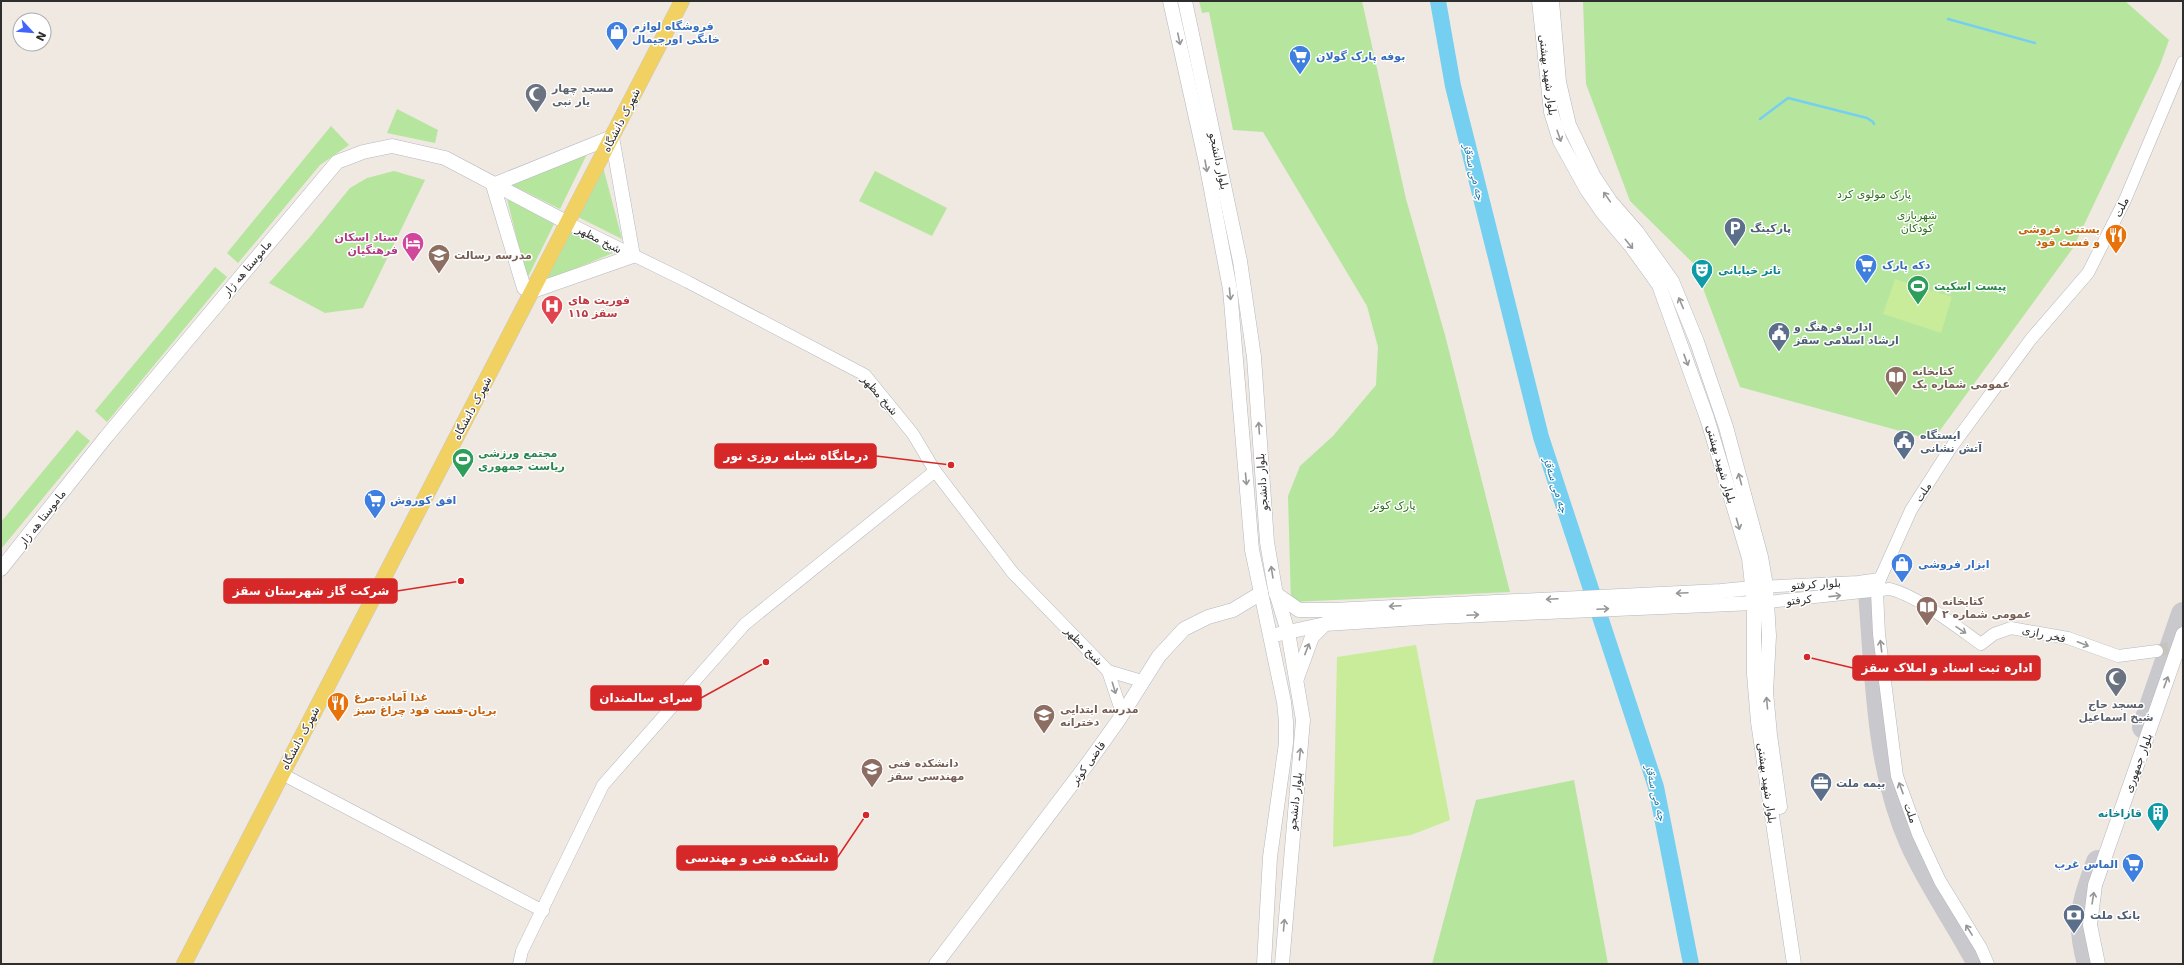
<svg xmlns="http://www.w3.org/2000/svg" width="2184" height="965" viewBox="0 0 2184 965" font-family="'DejaVu Sans','Noto Naskh Arabic',sans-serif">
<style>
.green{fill:#b6e59e}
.pitch{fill:#c9ec9a}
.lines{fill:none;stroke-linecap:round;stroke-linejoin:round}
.stream{stroke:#75cff0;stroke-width:2.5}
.river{stroke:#75cff0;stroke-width:16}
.taxiway{stroke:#c9c8cc;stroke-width:24}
.tertiary-tunnel{stroke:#c8c4bd;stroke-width:12;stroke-dasharray:12 6;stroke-linecap:butt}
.tertiary-casing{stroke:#b4b7c1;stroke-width:13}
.secondary-casing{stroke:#b4b7c1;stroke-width:15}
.primary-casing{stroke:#c9c9c9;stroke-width:16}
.tertiary{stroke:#fff;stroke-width:12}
.secondary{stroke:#fff;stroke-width:14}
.primary{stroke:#f2d163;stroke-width:15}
.oneway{stroke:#969696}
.labels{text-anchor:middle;stroke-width:3;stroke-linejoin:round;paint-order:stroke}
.shop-label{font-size:11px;font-weight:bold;fill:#366cbe;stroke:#fff;text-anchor:start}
.street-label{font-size:11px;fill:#2e2e2e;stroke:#fff}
.worship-label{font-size:11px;font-weight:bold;fill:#5b616d;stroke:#fff;text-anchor:start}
.park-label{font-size:11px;fill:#2c6e1b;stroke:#fff}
.service-label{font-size:11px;font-weight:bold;fill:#4e5e75;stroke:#fff;text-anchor:start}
.food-label{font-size:11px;font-weight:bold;fill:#c56008;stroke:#fff;text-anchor:end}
.hotel-label{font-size:11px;font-weight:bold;fill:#b23c85;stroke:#fff;text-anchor:end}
.education-label{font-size:11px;font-weight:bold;fill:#785e54;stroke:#fff;text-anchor:start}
.culture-label{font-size:11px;font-weight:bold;fill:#0d838f;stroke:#fff;text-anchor:start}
.leisure-label{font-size:11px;font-weight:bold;fill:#27864d;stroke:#fff;text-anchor:start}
.health-label{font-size:11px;font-weight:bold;fill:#be3a42;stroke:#fff;text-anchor:start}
.water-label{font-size:12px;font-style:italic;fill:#0d6fa3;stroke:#fff}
.leader{fill:none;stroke:#d62828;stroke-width:1.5}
.callout-dot{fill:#d62828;stroke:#fff;stroke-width:1.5}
.callout{fill:#d62828;stroke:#d62828;stroke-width:1.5}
.callout-label{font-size:12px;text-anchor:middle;font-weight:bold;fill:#fff}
</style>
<rect width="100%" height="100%" fill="#efe9e1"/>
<g class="green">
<path d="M 1199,1 L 1362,1 L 1406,199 L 1445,335 L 1510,592 L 1291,602 L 1288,496 L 1300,466 L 1333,436 L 1376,385 L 1378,347 L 1367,306 L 1263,132 L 1233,130 L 1209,12 L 1202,13 Z"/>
<path d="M 1583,1 L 2125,1 L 2169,40 L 2160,65 L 2073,248 L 1933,440 L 1740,387 L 1694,264 L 1630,201 L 1586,84 Z"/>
<path d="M 397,109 L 438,130 L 435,143 L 387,133 Z"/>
<path d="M 331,126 L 349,145 L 320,165 L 238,263 L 227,253 Z"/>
<path d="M 588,152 L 560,209 L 510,184 Z"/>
<path d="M 602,163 L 622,239 L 576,216 Z"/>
<path d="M 394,171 L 425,180 L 363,308 L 325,313 L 269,283 L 310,237 L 350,188 L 367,178 Z"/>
<path d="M 875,171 L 947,208 L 932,236 L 859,201 Z"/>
<path d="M 507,199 L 554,224 L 527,279 Z"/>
<path d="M 570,230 L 613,253 L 543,282 Z"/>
<path d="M 215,267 L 227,277 L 107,422 L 95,411 Z"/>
<path d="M 77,430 L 90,441 L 1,549 L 1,522 Z"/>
<path d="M 1574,780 L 1608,964 L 1432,964 L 1476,800 Z"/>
</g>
<g class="pitch">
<path d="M 1895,279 L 1952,297 L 1941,333 L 1883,314 Z"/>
<path d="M 1416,645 L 1450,820 L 1411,835 L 1333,847 L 1337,657 Z"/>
</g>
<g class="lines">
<g class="stream">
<path d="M 1948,19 L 2035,43"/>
<path d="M 1760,119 L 1788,98 L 1867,118 L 1873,122 L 1874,124"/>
</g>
<path class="river" d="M 1438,1 L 1453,86 L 1541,437 L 1656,787 L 1691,964"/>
<g class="taxiway">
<path d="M 1870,593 C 1877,676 1877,765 1911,842 C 1930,885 1958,923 1979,964"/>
<path d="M 2144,727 L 2183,614"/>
<path d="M 2089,964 C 2077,919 2083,905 2098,862"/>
</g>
<path class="tertiary-tunnel" d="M 2157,651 L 2183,644"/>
<g class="tertiary-casing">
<g id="tertiary">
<path d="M 568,223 L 688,282 L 865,375 L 913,434 L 935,471 L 1013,573 L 1108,671"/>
<path d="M 1758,587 L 1858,582 L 1880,579"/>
<path d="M 1758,603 L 1890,589 C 1918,596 1957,627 1981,644 L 1994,634 L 2011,628 L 2068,638 L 2118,656 L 2157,651"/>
<path d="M 1122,713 L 1108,671 L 1142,681"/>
<path d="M 282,774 L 543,911"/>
<path d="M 519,964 L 522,951 L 603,785 L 745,624 L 935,471"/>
<path d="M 1988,964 L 1981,948 L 1940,881 L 1918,834 L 1897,776 L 1879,634 L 1877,592 L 1880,579 L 1911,510 L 1950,449 L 2031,339 L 2088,273 L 2125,200 L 2183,62"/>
</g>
</g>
<g class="secondary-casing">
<g id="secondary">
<path d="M 1170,1 L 1206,163 L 1230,289 L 1252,550 L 1284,702 L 1286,722 L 1286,743 L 1270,857 L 1264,964"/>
<path d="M 1185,1 L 1240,261 L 1254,357 L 1267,542 L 1275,589 L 1288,632 L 1303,720 L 1282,964"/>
<path d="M 1539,1 L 1551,112 L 1560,141 L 1587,190 L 1603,213 L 1631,246 L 1659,285 L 1707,418 L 1749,558 L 1754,603 L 1754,674 L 1758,722 L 1794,964"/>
<path d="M 1552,1 L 1559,82 L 1569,125 L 1594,177 L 1610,201 L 1637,232 L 1672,281 L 1697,342 L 1726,427 L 1761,557 L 1766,586 L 1769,636 L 1766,692 L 1770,735 L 1780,807"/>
<path d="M 612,137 L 633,256 L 533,291 L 524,288 L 493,185 Z"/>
<path d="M 1,569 L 106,437 L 337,162 L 363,152 L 392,146 L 445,158 L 568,223"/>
<path d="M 1276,594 L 1299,610 L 1333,610 L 1721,591 L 1752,588"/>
<path d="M 1279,634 L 1325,624 L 1434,617 L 1754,603"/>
<path d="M 1297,678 L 1312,637 L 1325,624"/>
<path d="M 936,964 L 1088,763 L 1118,721 L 1159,656 L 1184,629 L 1208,617 L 1233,610 L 1261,593"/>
<path d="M 2098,964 L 2090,925 L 2095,885 L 2183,634"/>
</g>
</g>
<g class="primary-casing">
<path id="primary" d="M 184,964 L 682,1"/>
</g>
<use href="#tertiary" class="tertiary"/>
<use href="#secondary" class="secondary"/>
<use href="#primary" class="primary"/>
</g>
<defs><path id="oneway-shaft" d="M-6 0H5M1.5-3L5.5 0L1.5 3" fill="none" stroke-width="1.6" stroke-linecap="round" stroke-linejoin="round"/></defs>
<g class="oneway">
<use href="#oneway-shaft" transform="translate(1179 39) rotate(78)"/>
<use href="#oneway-shaft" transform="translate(1559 136) rotate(71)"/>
<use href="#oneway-shaft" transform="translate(1206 166) rotate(80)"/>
<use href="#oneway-shaft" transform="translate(1607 197) rotate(-125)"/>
<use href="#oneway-shaft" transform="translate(1629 244) rotate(51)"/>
<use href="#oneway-shaft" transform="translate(1230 294) rotate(84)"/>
<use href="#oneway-shaft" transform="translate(1681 303) rotate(-113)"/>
<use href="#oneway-shaft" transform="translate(1686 360) rotate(70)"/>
<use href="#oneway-shaft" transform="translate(1259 428) rotate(-94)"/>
<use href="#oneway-shaft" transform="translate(1246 479) rotate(85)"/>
<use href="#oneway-shaft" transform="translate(1740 479) rotate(-105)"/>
<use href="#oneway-shaft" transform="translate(1738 524) rotate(74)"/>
<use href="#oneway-shaft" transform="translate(1272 572) rotate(-99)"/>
<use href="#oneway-shaft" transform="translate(1682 593) rotate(177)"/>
<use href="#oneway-shaft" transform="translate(1835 596) rotate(-6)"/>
<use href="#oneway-shaft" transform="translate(1552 599) rotate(177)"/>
<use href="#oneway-shaft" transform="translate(1395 606) rotate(177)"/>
<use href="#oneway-shaft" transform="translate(1603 609) rotate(-3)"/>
<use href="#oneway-shaft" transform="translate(1473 615) rotate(-3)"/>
<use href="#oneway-shaft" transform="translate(1961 630) rotate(34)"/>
<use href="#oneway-shaft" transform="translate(2083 644) rotate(21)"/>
<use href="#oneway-shaft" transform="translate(1881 646) rotate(-97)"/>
<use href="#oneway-shaft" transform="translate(1307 649) rotate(-69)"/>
<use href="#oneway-shaft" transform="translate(2166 682) rotate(-70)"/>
<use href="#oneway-shaft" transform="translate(1114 688) rotate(73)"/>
<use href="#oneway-shaft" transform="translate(1767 703) rotate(-95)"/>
<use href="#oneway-shaft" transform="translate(1300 754) rotate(-84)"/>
<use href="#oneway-shaft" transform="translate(1901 788) rotate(-110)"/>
<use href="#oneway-shaft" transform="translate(2093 898) rotate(-81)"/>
<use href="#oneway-shaft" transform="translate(1284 925) rotate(-85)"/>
<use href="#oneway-shaft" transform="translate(1969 930) rotate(-122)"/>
</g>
<defs>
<g id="shop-pin" transform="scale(1.15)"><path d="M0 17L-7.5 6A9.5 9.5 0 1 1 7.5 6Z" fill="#3f7fe0" stroke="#fff"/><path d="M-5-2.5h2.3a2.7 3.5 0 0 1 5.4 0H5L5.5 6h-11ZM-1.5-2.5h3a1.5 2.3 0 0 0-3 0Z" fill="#fff"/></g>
<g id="supermarket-pin" transform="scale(1.15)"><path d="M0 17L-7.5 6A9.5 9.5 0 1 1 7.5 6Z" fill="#3f7fe0" stroke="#fff"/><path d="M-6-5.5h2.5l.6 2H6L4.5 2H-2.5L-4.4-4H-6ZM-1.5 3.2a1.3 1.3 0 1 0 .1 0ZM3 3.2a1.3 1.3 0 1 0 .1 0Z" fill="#fff"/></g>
<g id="mosque-pin" transform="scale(1.15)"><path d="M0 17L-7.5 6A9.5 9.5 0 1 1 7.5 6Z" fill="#6b7280" stroke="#fff"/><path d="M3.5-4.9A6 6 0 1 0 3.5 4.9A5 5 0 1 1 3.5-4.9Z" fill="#fff"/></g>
<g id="parking-pin" transform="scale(1.15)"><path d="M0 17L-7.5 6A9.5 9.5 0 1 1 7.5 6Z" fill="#5c6f8a" stroke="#fff"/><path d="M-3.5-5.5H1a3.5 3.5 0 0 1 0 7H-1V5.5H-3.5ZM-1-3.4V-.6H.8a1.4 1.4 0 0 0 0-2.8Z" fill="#fff"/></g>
<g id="restaurant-pin" transform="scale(1.15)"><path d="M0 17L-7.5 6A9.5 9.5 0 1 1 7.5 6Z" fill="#e8710a" stroke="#fff"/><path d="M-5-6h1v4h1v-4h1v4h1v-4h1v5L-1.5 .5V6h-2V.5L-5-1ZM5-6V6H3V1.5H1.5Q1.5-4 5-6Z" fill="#fff"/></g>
<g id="hotel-pin" transform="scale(1.15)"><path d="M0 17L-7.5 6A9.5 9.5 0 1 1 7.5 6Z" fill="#d1479c" stroke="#fff"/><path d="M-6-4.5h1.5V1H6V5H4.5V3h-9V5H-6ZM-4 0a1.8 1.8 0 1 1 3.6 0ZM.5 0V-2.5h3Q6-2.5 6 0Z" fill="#fff"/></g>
<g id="school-pin" transform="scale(1.15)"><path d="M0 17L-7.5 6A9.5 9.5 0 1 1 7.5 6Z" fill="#8d6e63" stroke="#fff"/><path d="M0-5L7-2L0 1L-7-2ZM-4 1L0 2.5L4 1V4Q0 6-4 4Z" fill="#fff"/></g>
<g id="theatre-pin" transform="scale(1.15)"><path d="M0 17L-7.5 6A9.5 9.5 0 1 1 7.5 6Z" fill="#0f9aa8" stroke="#fff"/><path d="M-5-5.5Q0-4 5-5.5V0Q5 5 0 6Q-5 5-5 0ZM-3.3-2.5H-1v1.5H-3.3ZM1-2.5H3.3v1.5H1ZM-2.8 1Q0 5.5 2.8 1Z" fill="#fff"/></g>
<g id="stadium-pin" transform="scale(1.15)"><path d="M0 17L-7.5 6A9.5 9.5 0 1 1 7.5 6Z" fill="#2e9e5b" stroke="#fff"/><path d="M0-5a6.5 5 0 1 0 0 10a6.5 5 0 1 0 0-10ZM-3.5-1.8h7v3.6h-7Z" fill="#fff"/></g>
<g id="hospital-pin" transform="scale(1.15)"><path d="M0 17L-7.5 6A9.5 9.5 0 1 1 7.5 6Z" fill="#e0444e" stroke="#fff"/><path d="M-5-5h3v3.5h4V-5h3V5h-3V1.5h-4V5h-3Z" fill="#fff"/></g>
<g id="civic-pin" transform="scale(1.15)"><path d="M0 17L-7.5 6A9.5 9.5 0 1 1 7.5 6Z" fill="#5c6f8a" stroke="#fff"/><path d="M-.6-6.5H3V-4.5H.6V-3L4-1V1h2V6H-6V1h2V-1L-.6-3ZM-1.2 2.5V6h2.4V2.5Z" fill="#fff"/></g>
<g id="library-pin" transform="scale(1.15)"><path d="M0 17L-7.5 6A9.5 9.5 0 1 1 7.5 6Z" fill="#8d6e63" stroke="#fff"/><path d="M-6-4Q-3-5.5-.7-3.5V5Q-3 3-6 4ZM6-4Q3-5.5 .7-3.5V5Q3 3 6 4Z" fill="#fff"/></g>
<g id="university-pin" transform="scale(1.15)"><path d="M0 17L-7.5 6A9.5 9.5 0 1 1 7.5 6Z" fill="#8d6e63" stroke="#fff"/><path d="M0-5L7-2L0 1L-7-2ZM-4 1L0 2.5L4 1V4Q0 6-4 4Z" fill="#fff"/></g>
<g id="office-pin" transform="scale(1.15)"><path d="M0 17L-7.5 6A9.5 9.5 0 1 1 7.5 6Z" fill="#5c6f8a" stroke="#fff"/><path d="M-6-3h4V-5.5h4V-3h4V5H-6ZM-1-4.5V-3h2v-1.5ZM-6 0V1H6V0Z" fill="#fff"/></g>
<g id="building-pin" transform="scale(1.15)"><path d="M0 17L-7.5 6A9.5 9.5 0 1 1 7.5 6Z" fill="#0f9aa8" stroke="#fff"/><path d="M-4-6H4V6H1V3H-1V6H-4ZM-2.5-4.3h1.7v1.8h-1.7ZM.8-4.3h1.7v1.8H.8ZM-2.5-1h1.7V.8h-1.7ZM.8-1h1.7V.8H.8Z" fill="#fff"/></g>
<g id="bank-pin" transform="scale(1.15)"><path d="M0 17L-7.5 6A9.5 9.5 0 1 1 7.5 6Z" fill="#5c6f8a" stroke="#fff"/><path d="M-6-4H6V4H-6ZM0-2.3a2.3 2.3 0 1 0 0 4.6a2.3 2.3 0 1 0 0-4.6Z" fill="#fff"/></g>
</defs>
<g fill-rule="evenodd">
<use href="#shop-pin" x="617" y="32"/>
<use href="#supermarket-pin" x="1300" y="56"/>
<use href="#mosque-pin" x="536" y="94"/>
<use href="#parking-pin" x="1735" y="228"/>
<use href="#restaurant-pin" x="2116" y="235"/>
<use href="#hotel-pin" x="413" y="243"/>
<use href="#school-pin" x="439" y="255"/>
<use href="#supermarket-pin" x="1866" y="265"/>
<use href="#theatre-pin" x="1702" y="270"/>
<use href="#stadium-pin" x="1918" y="286"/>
<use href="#hospital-pin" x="552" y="306"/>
<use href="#civic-pin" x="1779" y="333"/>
<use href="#library-pin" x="1896" y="377"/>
<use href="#civic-pin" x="1904" y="441"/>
<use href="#stadium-pin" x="463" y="459"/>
<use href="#supermarket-pin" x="375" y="500"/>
<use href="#shop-pin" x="1902" y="564"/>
<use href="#library-pin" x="1927" y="607"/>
<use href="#mosque-pin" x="2116" y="678"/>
<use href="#restaurant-pin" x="338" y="703"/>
<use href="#school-pin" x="1044" y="715"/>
<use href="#university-pin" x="872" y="769"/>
<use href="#office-pin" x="1821" y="783"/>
<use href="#building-pin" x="2158" y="813"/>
<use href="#supermarket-pin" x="2133" y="864"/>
<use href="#bank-pin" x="2074" y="915"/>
</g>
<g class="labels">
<g class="shop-label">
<text x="632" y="30">فروشگاه لوازم<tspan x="632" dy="13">خانگی اورجیمال</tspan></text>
<text x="1316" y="60">بوفه پارک گولان</text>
<text x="1882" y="269">دکه پارک</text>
<text x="390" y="504">افق کوروش</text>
<text x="1918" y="568">ابزار فروشی</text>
<text x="2118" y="868" text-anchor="end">الماس غرب</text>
</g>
<g class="street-label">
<text transform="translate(1548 75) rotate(83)" y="4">بلوار شهید بهشتی</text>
<text transform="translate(621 120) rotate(-63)" y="4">شهرک دانشگاه</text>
<text transform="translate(1219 161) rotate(78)" y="4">بلوار دانشجو</text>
<text transform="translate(2121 207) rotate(-64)" y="4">ملت</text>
<text transform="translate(599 239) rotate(27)" y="4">شیخ مظهر</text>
<text transform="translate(247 268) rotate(-50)" y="4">ماموستا هه ژار</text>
<text transform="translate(880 395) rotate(49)" y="4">شیخ مظهر</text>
<text transform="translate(472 408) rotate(-62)" y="4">شهرک دانشگاه</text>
<text transform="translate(1721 464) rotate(74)" y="4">بلوار شهید بهشتی</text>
<text transform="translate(1262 482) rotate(-94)" y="4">بلوار دانشجو</text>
<text transform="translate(1923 492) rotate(-57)" y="4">ملت</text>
<text transform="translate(42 518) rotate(-52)" y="4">ماموستا هه ژار</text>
<text transform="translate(1816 584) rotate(-3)" y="4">بلوار کرفتو</text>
<text transform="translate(1799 600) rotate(-6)" y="4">کرفتو</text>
<text transform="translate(2044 634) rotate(12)" y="4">فخر رازی</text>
<text transform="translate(1084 646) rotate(46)" y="4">شیخ مظهر</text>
<text transform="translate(300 738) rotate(-62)" y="4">شهرک دانشگاه</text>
<text transform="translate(1088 763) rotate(-54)" y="4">قاضی کوثر</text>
<text transform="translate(2138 763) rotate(-70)" y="4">بلوار جمهوری</text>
<text transform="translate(1767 783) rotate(82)" y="4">بلوار شهید بهشتی</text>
<text transform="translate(1295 801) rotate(-84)" y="4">بلوار دانشجو</text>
<text transform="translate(1911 813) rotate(70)" y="4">ملت</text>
</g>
<g class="worship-label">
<text x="552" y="92">مسجد چهار<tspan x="552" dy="13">یار نبی</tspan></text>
<text x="2116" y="708" text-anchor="middle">مسجد حاج<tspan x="2116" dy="13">شیخ اسماعیل</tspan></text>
</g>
<g class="park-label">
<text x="1874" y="198">پارک مولوی کرد</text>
<text x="1917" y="219">شهربازی<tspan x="1917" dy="13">کودکان</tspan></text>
<text x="1393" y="509">پارک کوثر</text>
</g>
<g class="service-label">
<text x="1750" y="232">پارکینگ</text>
<text x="1794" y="331">اداره فرهنگ و<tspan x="1794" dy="13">ارشاد اسلامی سقز</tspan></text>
<text x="1920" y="439">ایستگاه<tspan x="1920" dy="13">آتش نشانی</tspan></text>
<text x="1836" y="787">بیمه ملت</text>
<text x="2090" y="919">بانک ملت</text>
</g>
<g class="food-label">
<text x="2100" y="233">بستنی فروشی<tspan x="2100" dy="13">و فست فود</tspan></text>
<text x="354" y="701" text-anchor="start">غذا آماده-مرغ<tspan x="354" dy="13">بریان-فست فود چراغ سبز</tspan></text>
</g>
<g class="hotel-label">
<text x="398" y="241">ستاد اسکان<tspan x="398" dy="13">فرهنگیان</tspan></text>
</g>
<g class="education-label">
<text x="454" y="259">مدرسه رسالت</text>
<text x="1912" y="375">کتابخانه<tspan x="1912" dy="13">عمومی شماره یک</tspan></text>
<text x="1942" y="605">کتابخانه<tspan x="1942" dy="13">عمومی شماره ۲</tspan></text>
<text x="1060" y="713">مدرسه ابتدایی<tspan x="1060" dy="13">دخترانه</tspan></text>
<text x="888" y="767">دانشکده فنی<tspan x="888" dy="13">مهندسی سقز</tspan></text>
</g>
<g class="culture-label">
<text x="1718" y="274">تاتر خیابانی</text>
<text x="2142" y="817" text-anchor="end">قازاخانه</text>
</g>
<g class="leisure-label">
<text x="1934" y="290">پیست اسکیت</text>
<text x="478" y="457">مجتمع ورزشی<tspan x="478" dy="13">ریاست جمهوری</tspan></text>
</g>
<g class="health-label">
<text x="568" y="304">فوریت های<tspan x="568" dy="13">۱۱۵ سقز</tspan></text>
</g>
<g class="water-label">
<text transform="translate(1474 172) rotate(76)" y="4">چە می سەقز</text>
<text transform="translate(1556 485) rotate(72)" y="4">چە می سەقز</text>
<text transform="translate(1656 793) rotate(76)" y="4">چە می سەقز</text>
</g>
</g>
<path class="leader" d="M951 465L876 456M461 581L397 591M1807 657L1853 668M766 662L701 698M866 815L837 858"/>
<g class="callout-dot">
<circle cx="951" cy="465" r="4"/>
<circle cx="461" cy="581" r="4"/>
<circle cx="1807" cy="657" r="4"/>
<circle cx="766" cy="662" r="4"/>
<circle cx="866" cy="815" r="4"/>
</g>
<g class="callout">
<rect x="715" y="444" width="161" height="24" rx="4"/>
<rect x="224" y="579" width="173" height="24" rx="4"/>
<rect x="1853" y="656" width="187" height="24" rx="4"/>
<rect x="591" y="686" width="110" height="24" rx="4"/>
<rect x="677" y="846" width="160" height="24" rx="4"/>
</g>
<g class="callout-label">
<text x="796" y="460">درمانگاه شبانه روزی نور</text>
<text x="311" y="595">شرکت گاز شهرستان سقز</text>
<text x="1947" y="672">اداره ثبت اسناد و املاک سقز</text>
<text x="646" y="702">سرای سالمندان</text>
<text x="757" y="862">دانشکده فنی و مهندسی</text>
</g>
<rect width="2184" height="965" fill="none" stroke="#2e2e2e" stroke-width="4"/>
<g transform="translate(32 32) rotate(116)"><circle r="19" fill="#ffffff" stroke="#ababab"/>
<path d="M0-3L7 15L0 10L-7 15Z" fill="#4264fb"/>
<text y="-6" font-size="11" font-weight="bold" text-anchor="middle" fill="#2e2e2e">N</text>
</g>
</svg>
